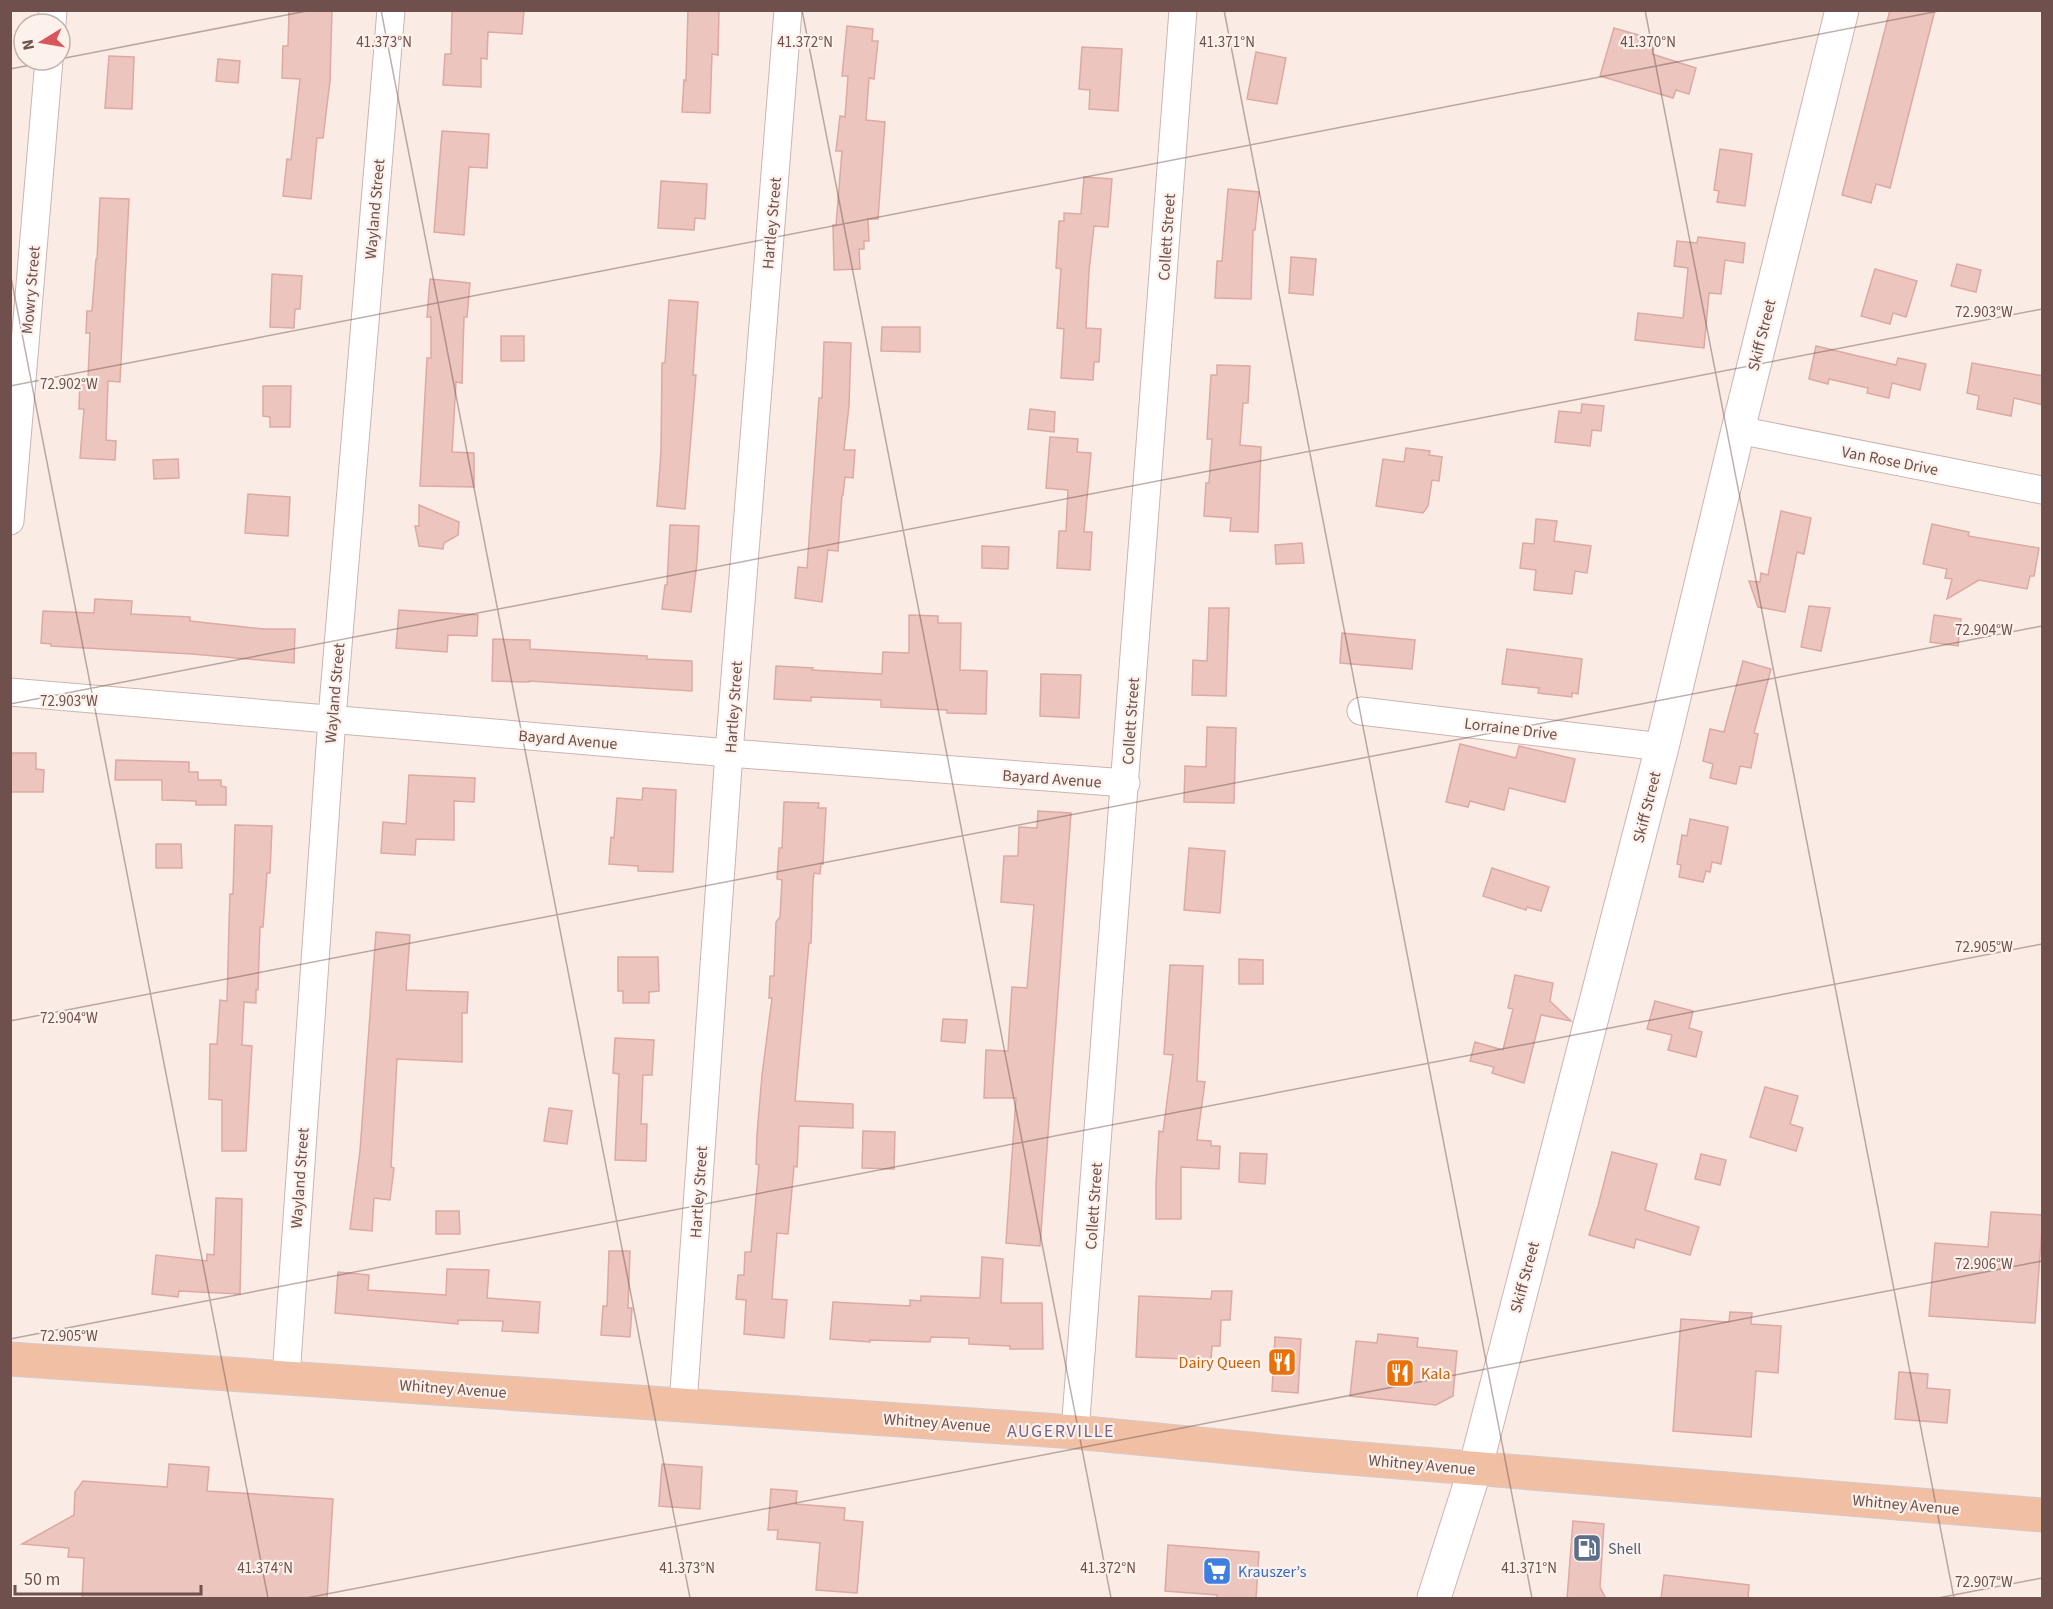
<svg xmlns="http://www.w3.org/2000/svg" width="2053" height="1609" viewBox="0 0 2053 1609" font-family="'Source Sans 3',sans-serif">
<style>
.building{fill:#ecc5bf;stroke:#dda9a2;stroke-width:1.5}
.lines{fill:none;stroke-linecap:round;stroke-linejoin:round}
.minor-casing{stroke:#ccb4af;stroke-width:29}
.secondary-casing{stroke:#ceb3ad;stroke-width:35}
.primary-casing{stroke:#d4caca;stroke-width:35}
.minor{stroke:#fff;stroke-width:27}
.secondary{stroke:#fff;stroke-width:33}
.primary{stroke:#f1c0a4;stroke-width:33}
.ticks{fill:none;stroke:#6f504d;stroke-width:1.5;stroke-opacity:0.45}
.labels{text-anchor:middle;stroke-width:4.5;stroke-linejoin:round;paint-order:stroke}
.street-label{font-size:16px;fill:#6f504d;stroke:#fdf1eb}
.food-label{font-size:16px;fill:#c56008;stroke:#fdf1eb;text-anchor:end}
.service-label{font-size:16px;fill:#4e5e75;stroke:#fdf1eb;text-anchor:start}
.shop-label{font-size:16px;fill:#366cbe;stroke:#fdf1eb;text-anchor:start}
.neighbourhood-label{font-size:18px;letter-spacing:1.5px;fill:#75658c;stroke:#fdf1eb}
.ticks-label{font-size:15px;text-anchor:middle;fill:#6f504d;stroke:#fdf1eb;stroke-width:4.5;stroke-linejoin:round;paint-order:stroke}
</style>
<rect width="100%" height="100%" fill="#faece5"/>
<g class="building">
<path d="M 289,10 L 332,10 L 330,81 L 323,138 L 317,138 L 311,199 L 283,196 L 287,159 L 291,160 L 300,79 L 282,78 L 283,46 L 288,46 Z"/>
<path d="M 452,10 L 524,10 L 522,34 L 488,32 L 487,59 L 481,58 L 481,87 L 443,85 L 445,54 L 451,54 Z"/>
<path d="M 688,10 L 719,10 L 718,55 L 712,54 L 710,113 L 682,112 L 684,80 L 686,81 Z"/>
<path d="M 1890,10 L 1935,10 L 1890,188 L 1876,184 L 1871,203 L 1842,195 Z"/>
<path d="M 847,26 L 873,29 L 872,41 L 878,41 L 874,79 L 869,78 L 866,120 L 885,122 L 878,219 L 868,219 L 869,241 L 864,241 L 864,249 L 859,249 L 860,269 L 834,270 L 833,225 L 836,225 L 842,151 L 836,151 L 840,116 L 845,117 L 848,76 L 842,76 Z"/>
<path d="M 1614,28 L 1656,40 L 1652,54 L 1696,68 L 1689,94 L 1676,90 L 1673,98 L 1600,76 Z"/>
<path d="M 1082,47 L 1122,49 L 1118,111 L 1089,109 L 1090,90 L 1079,89 Z"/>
<path d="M 1256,52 L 1286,58 L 1277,104 L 1247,99 Z"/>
<path d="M 109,56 L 134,57 L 132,109 L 105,108 Z"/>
<path d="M 218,59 L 240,61 L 238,83 L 216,81 Z"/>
<path d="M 442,131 L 489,134 L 487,168 L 469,167 L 464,235 L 434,232 Z"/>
<path d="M 1720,149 L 1752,154 L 1745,206 L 1717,202 L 1719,191 L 1714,190 Z"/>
<path d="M 1084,177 L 1112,179 L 1108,227 L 1094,226 L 1089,271 L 1086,328 L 1101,329 L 1099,362 L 1094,362 L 1093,380 L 1061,378 L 1064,329 L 1057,328 L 1061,269 L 1056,268 L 1059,221 L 1064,221 L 1064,213 L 1081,214 Z"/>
<path d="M 661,181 L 707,184 L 705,219 L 695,218 L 694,230 L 658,228 Z"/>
<path d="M 1228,189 L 1259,192 L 1255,230 L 1253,230 L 1251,299 L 1215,298 L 1217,261 L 1222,261 Z"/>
<path d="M 100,198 L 129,199 L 120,382 L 108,381 L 106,440 L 116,441 L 115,460 L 80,458 L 84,409 L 79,409 L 80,378 L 88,378 L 90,333 L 86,333 L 87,311 L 92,311 L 96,259 L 97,259 Z"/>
<path d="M 1698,237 L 1745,243 L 1743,263 L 1725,260 L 1721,294 L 1709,293 L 1704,348 L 1635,340 L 1638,313 L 1683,318 L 1688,268 L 1674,266 L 1677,241 L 1697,243 Z"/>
<path d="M 1291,257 L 1316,259 L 1313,295 L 1289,293 Z"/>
<path d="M 1957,264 L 1981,270 L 1976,292 L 1951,286 Z"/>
<path d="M 1875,269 L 1917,281 L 1906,317 L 1893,313 L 1890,324 L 1861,316 Z"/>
<path d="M 272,274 L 302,276 L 300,309 L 295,309 L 294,328 L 270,327 Z"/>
<path d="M 430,279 L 470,283 L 467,317 L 464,317 L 462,383 L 456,382 L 452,452 L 474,453 L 474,487 L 420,486 L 427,358 L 431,358 L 431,317 L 427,317 Z"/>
<path d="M 669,300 L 698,302 L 693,375 L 696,375 L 685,509 L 657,506 L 661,451 L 662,363 L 665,363 Z"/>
<path d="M 882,327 L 920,327 L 920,352 L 881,351 Z"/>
<rect x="501" y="336" width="23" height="25"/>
<path d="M 824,342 L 851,343 L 849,406 L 844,450 L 855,450 L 853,478 L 845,477 L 843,495 L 842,495 L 838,551 L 828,550 L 822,602 L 795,598 L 798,567 L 807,568 L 819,398 L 822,398 Z"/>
<path d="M 1816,346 L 1896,365 L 1898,358 L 1926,364 L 1920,390 L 1892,383 L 1889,398 L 1867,393 L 1868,388 L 1829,379 L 1828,384 L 1809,379 Z"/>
<path d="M 1972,363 L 2043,376 L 2043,405 L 2014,398 L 2011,416 L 1977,409 L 1979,396 L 1967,393 Z"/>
<path d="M 1217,365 L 1250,366 L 1248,403 L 1243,403 L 1240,445 L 1261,447 L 1258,532 L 1230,531 L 1231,518 L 1204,516 L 1206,483 L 1209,483 L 1212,439 L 1207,439 L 1211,375 L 1217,375 Z"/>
<path d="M 263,386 L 291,386 L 290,427 L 270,427 L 270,417 L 263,416 Z"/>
<path d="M 1582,404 L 1604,406 L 1601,431 L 1592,430 L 1590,446 L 1555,442 L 1559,411 L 1581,413 Z"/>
<path d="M 1030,409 L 1055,412 L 1054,432 L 1028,429 Z"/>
<path d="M 1050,437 L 1078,439 L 1077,452 L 1091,453 L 1084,532 L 1092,532 L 1090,570 L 1057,568 L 1059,531 L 1066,531 L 1068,490 L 1046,488 Z"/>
<path d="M 1406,448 L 1430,451 L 1429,455 L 1442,457 L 1439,481 L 1432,480 L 1428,506 L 1423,513 L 1376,506 L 1383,459 L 1404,462 Z"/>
<path d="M 178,459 L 179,478 L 154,479 L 153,460 Z"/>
<path d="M 248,494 L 290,497 L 288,536 L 245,533 Z"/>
<path d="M 419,505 L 459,522 L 458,535 L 444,543 L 443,549 L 419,546 L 415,526 L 419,526 Z"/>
<path d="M 1781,511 L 1811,518 L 1804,554 L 1797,552 L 1785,612 L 1758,607 L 1749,581 L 1760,582 L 1761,573 L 1768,575 Z"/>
<path d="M 1536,519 L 1557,521 L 1554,541 L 1591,546 L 1587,573 L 1575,571 L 1572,594 L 1534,590 L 1536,570 L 1520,568 L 1523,543 L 1534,544 Z"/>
<path d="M 1932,524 L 1969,532 L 1968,536 L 2039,548 L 2034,576 L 2030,576 L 2027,589 L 1979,580 L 1947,599 L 1952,579 L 1945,578 L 1947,569 L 1923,564 Z"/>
<path d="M 670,525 L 699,526 L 697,562 L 691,612 L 662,609 L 665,585 L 667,585 Z"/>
<path d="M 1302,543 L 1304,563 L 1276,564 L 1275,545 Z"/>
<path d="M 982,546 L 1009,547 L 1008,569 L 982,568 Z"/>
<path d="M 95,599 L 132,601 L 131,614 L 190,617 L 190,621 L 264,629 L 295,629 L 294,663 L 192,654 L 51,646 L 51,644 L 41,643 L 43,611 L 94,613 Z"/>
<path d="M 1809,606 L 1830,608 L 1821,651 L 1801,647 Z"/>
<path d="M 1209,608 L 1229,608 L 1226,696 L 1192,695 L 1193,660 L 1207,661 Z"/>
<path d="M 399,610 L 478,615 L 477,636 L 448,635 L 447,652 L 396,648 Z"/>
<path d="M 909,615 L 938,616 L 938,623 L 961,623 L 960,670 L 987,671 L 986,714 L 947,713 L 947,710 L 881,707 L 881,700 L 811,697 L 811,701 L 774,699 L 776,666 L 813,668 L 812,670 L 882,674 L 883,652 L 909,653 Z"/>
<path d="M 1934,615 L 1961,619 L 1958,646 L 1930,642 Z"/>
<path d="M 1342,633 L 1415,640 L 1412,669 L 1340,663 Z"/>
<path d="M 493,639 L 530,640 L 530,649 L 647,656 L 647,659 L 692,661 L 692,691 L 529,681 L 529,682 L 492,681 Z"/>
<path d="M 1507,649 L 1582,659 L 1578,694 L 1572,693 L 1572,697 L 1538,693 L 1539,688 L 1502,684 Z"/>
<path d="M 1743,661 L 1771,669 L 1754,733 L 1758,734 L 1751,768 L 1740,766 L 1736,784 L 1710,778 L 1713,764 L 1703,761 L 1710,729 L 1724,732 Z"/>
<path d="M 1041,674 L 1081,675 L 1079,718 L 1040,716 Z"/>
<path d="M 1207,727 L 1236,728 L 1234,803 L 1184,802 L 1185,766 L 1206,767 Z"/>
<path d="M 1460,744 L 1516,758 L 1519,746 L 1575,759 L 1565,802 L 1509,788 L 1504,810 L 1470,801 L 1468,807 L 1446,802 Z"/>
<path d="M 10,753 L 36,753 L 36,769 L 44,770 L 43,792 L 10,792 Z"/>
<path d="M 116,760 L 189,762 L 189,772 L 198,772 L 198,780 L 221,780 L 221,786 L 226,787 L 226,805 L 196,805 L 196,801 L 162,800 L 162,780 L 115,780 Z"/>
<path d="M 409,775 L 475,778 L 474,802 L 454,801 L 454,840 L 416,839 L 415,855 L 381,853 L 383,822 L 406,824 Z"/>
<path d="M 643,788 L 676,790 L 673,872 L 638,871 L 638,866 L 609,864 L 611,837 L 614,838 L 617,798 L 642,800 Z"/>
<path d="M 784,802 L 819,803 L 818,808 L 826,808 L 823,864 L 821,864 L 820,874 L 814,873 L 813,882 L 811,943 L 809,943 L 795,1101 L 853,1104 L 853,1128 L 799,1126 L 797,1167 L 794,1166 L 788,1234 L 777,1233 L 772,1299 L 787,1300 L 784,1338 L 744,1334 L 746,1300 L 736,1299 L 738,1275 L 744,1275 L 745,1252 L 751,1252 L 759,1165 L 756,1164 L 757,1134 L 762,1075 L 772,998 L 769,998 L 770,976 L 774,976 L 776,922 L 780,917 L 782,880 L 777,879 L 779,848 L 782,848 Z"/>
<path d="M 1038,811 L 1071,813 L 1040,1246 L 1006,1243 L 1016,1098 L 984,1098 L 986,1050 L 1008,1051 L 1012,987 L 1027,988 L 1034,905 L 1001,902 L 1004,856 L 1018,856 L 1019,827 L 1037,828 Z"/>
<path d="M 1690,819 L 1728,827 L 1721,864 L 1712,862 L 1710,872 L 1706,871 L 1703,882 L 1679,877 L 1681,865 L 1677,864 L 1682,835 L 1687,836 Z"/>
<path d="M 235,825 L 272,826 L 270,873 L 267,873 L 263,927 L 260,927 L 258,990 L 256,990 L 256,1003 L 244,1002 L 242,1045 L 252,1046 L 246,1151 L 222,1151 L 222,1100 L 209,1099 L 210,1044 L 217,1044 L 220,1000 L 227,1001 L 229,925 L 230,894 L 233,894 Z"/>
<path d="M 156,844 L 181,844 L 182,868 L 156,868 Z"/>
<path d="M 1189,848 L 1225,851 L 1220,913 L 1184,910 Z"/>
<path d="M 1492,868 L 1549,887 L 1541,911 L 1527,907 L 1526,910 L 1483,896 Z"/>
<path d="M 376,932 L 410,935 L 406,990 L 468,992 L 467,1013 L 462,1013 L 462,1062 L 397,1059 L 391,1167 L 394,1168 L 390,1200 L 374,1198 L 372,1231 L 350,1229 L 360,1151 Z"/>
<path d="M 618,957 L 658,957 L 659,991 L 649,992 L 649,1003 L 623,1003 L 623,991 L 618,991 Z"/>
<path d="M 1239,959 L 1263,960 L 1263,984 L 1239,984 Z"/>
<path d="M 1170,965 L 1203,966 L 1197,1081 L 1205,1082 L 1197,1140 L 1211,1141 L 1211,1146 L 1220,1146 L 1219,1169 L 1181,1167 L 1181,1219 L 1156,1219 L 1156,1183 L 1159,1131 L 1163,1132 L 1173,1055 L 1164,1054 Z"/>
<path d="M 1515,975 L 1553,983 L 1550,1001 L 1571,1021 L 1541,1015 L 1524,1083 L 1492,1073 L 1494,1067 L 1470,1061 L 1475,1042 L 1503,1050 L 1513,1009 L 1508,1008 Z"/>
<path d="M 1655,1001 L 1693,1011 L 1689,1028 L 1702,1032 L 1696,1057 L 1668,1050 L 1672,1035 L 1647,1029 Z"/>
<path d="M 943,1019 L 967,1020 L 965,1043 L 941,1041 Z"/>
<path d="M 615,1038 L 654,1040 L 652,1075 L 643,1075 L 641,1124 L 647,1124 L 646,1161 L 615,1160 L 619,1074 L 613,1073 Z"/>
<path d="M 1765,1087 L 1798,1096 L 1790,1124 L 1803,1128 L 1796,1151 L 1750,1137 Z"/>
<path d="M 549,1108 L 572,1111 L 567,1144 L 544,1141 Z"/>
<path d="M 863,1131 L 895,1132 L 894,1169 L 862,1168 Z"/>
<path d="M 1612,1152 L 1657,1164 L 1645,1210 L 1699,1227 L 1690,1255 L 1636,1239 L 1634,1248 L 1589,1235 L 1598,1206 Z"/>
<path d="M 1240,1153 L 1267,1154 L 1265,1184 L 1239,1182 Z"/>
<path d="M 1701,1154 L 1726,1160 L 1720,1185 L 1695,1179 Z"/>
<path d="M 216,1198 L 242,1199 L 240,1294 L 179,1291 L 178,1297 L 152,1294 L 156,1255 L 207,1261 L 207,1254 L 214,1255 Z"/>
<path d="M 436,1211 L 459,1211 L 460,1234 L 436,1234 Z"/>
<path d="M 1991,1212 L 2043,1215 L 2035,1323 L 1929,1316 L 1935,1243 L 1988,1247 Z"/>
<path d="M 609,1251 L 630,1251 L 628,1308 L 632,1308 L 630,1337 L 601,1335 L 603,1306 L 607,1306 Z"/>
<path d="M 982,1257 L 1003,1259 L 1001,1303 L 1042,1303 L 1043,1349 L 1010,1349 L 1010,1346 L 969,1344 L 969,1338 L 931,1337 L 930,1342 L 870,1340 L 870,1342 L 830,1339 L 833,1302 L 910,1306 L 910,1300 L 921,1301 L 921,1296 L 980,1298 Z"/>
<path d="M 447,1269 L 489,1270 L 487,1298 L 540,1302 L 538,1333 L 502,1331 L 503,1321 L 458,1320 L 458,1324 L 335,1313 L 338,1272 L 369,1275 L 368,1290 L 446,1295 Z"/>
<path d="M 1212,1291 L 1232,1291 L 1230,1320 L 1221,1320 L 1220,1346 L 1212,1346 L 1211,1360 L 1136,1357 L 1139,1296 L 1211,1299 Z"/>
<path d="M 1730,1312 L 1752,1313 L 1751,1324 L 1781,1326 L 1778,1373 L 1756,1371 L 1751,1437 L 1673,1431 L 1681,1319 L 1729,1322 Z"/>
<path d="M 1378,1334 L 1418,1338 L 1417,1347 L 1457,1351 L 1453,1396 L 1436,1405 L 1350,1396 L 1356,1341 L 1377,1343 Z"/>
<path d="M 1275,1337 L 1301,1339 L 1298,1393 L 1272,1391 Z"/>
<path d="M 1899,1372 L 1928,1374 L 1927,1388 L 1950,1390 L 1947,1423 L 1895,1419 Z"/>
<path d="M 169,1464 L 209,1467 L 207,1491 L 333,1499 L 327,1599 L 82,1599 L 84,1558 L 68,1557 L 69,1548 L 22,1544 L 74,1515 L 75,1492 L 83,1481 L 167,1487 Z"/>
<path d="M 662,1464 L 702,1467 L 700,1509 L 659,1506 Z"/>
<path d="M 771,1489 L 797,1491 L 796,1504 L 845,1508 L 844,1520 L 863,1522 L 857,1593 L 816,1590 L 820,1543 L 777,1539 L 778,1530 L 768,1530 Z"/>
<path d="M 1573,1521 L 1604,1524 L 1600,1587 L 1606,1599 L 1567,1599 Z"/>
<path d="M 1168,1545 L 1259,1552 L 1256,1599 L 1217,1599 L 1217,1595 L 1165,1591 Z"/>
<path d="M 1664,1575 L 1749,1585 L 1748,1599 L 1661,1599 Z"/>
</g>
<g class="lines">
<g class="minor-casing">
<g id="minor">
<path d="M 52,24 L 53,10"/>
<path d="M 1738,430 L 2042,490"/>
<path d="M 10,521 L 49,60"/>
<path d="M 10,692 L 729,753 L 1126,783"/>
<path d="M 1361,711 L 1662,747"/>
<path d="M 286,1377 L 332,718 L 391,10"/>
<path d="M 683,1405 L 729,753 L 788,10"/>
<path d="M 1075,1432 L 1183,10"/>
</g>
</g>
<g class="secondary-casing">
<path id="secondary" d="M 1434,1598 L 1475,1469 L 1662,747 L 1738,430 L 1842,10"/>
</g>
<g class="primary-casing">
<path id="primary" d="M 10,1359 L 1075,1432 L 1301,1454 L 2042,1515"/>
</g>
<use href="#minor" class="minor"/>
<use href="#secondary" class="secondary"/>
<use href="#primary" class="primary"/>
</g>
<path class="ticks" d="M 381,10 L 690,1598M 802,10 L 1111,1598M 1224,10 L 1532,1598M 1645,10 L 1954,1598M 60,59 L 312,10M 10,69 L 57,60M 10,272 L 268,1598M 10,386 L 1944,10M 10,704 L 2042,309M 10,1021 L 2042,626M 10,1339 L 2042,944M 306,1598 L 2042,1261M 1938,1598 L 2042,1578"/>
<defs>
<g id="restaurant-square" transform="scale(1.5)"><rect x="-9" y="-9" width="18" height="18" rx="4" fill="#e8710a" stroke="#fdf1eb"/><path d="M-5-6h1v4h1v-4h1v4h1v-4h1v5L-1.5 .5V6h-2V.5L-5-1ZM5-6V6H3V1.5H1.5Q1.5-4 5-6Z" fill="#fff"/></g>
<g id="fuel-square" transform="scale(1.5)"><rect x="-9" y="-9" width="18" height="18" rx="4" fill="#5c6f8a" stroke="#fdf1eb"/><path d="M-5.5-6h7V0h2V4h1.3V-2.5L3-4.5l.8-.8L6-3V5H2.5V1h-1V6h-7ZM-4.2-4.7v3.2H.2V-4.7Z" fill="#fff"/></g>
<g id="supermarket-square" transform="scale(1.5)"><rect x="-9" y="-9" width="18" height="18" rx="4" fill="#3f7fe0" stroke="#fdf1eb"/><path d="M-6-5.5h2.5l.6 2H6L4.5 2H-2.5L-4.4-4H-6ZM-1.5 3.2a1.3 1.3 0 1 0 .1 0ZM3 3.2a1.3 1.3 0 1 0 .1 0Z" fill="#fff"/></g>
</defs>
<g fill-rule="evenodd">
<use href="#restaurant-square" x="1282" y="1362"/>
<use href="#restaurant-square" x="1400" y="1373"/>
<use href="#fuel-square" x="1587" y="1548"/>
<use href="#supermarket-square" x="1217" y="1571"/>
</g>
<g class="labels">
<g class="street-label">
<text transform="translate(374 209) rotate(-85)" y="6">Wayland Street</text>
<text transform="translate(771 223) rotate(-85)" y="6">Hartley Street</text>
<text transform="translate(1166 237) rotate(-86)" y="6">Collett Street</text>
<text transform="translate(30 290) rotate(-85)" y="6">Mowry Street</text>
<text transform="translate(1761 335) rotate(-76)" y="6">Skiff Street</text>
<text transform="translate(1890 460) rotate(11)" y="6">Van Rose Drive</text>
<text transform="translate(334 693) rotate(-85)" y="6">Wayland Street</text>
<text transform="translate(733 707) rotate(-86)" y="6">Hartley Street</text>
<text transform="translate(1130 721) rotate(-86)" y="6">Collett Street</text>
<text transform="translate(1511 728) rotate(7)" y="6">Lorraine Drive</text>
<text transform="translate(568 739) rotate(5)" y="6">Bayard Avenue</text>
<text transform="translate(1052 778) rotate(4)" y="6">Bayard Avenue</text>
<text transform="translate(1646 807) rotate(-76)" y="6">Skiff Street</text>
<text transform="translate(299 1178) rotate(-86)" y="6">Wayland Street</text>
<text transform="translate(698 1192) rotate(-86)" y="6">Hartley Street</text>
<text transform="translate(1093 1206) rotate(-86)" y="6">Collett Street</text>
<text transform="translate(1524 1277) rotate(-75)" y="6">Skiff Street</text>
<text transform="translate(453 1388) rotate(4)" y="6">Whitney Avenue</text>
<text transform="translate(937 1422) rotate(4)" y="6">Whitney Avenue</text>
<text transform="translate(1422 1464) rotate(5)" y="6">Whitney Avenue</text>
<text transform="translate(1906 1504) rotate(5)" y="6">Whitney Avenue</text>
</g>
<g class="food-label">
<text x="1261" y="1368">Dairy Queen</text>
<text x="1421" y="1379" text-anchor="start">Kala</text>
</g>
<g class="service-label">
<text x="1608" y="1554">Shell</text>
</g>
<g class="shop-label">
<text x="1238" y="1577">Krauszer’s</text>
</g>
<g class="neighbourhood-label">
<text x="1061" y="1437">AUGERVILLE</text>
</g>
</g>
<g class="ticks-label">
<text x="384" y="47">41.373°N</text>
<text x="805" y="47">41.372°N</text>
<text x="1227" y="47">41.371°N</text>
<text x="1648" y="47">41.370°N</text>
<text x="1984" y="317">72.903°W</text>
<text x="69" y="389">72.902°W</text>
<text x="1984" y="635">72.904°W</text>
<text x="69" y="706">72.903°W</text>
<text x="1984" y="952">72.905°W</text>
<text x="69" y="1023">72.904°W</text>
<text x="1984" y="1269">72.906°W</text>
<text x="69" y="1341">72.905°W</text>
<text x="265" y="1573">41.374°N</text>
<text x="687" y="1573">41.373°N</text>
<text x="1108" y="1573">41.372°N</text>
<text x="1529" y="1573">41.371°N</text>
<text x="1984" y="1587">72.907°W</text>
</g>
<rect width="2053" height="1609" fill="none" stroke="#6f504d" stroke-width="24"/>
<g transform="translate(42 42) rotate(259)"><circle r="28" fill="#fdf1eb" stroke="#c4b1ac" stroke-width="1.5"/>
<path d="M0-4.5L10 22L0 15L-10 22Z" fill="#d7575c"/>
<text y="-9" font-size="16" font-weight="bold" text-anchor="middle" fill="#6f504d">N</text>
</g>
<path d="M15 1585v9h186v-9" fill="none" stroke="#6f504d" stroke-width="3"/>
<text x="24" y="1585" font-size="18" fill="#6f504d" stroke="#fdf1eb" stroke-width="4.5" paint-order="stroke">50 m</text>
</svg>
